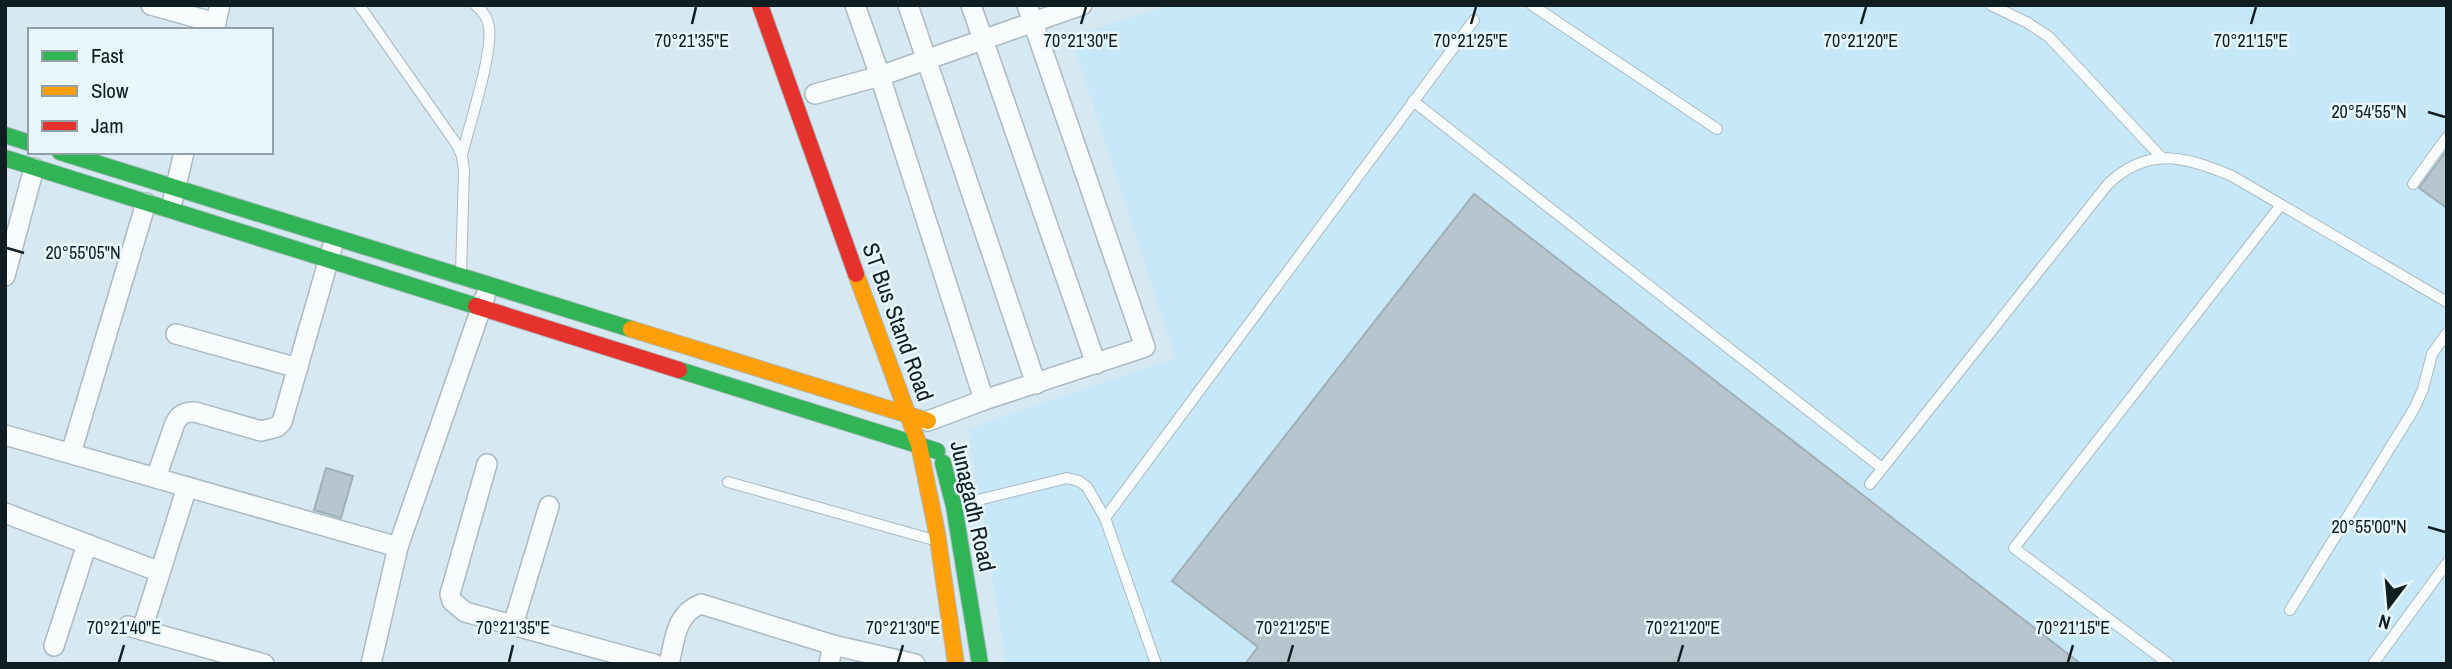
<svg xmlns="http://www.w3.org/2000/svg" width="2452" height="669" viewBox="0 0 2452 669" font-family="'Archivo Narrow',sans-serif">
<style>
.built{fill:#c7e8f8}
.building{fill:#b7c6ce;stroke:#a0afb6;stroke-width:2}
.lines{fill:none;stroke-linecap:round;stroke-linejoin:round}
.lane-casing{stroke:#abb9c0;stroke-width:12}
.street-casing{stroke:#abb9c0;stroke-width:22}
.fast-casing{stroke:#abb9c0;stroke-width:18}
.slow-casing{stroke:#abb9c0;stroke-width:18}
.jam-casing{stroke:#abb9c0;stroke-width:18}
.lane{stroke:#f9fcfd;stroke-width:10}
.street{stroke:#f9fcfd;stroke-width:19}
.fast{stroke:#30b455;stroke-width:16}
.slow{stroke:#ff9f0a;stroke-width:16}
.jam{stroke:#e5322d;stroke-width:16}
.ticks{fill:none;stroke:#101d23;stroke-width:2.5}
.labels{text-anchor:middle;stroke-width:5;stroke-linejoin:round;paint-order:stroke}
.street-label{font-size:23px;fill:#101d23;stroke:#e8f6fd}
.ticks-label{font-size:18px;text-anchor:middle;fill:#101d23;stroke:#e8f6fd;stroke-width:5;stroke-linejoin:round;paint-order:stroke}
</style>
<rect width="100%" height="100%" fill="#d6e9f2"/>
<path class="built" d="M 1169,5 L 2447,5 L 2447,664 L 1006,664 L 968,429 L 1175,358 L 1071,37 Z"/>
<g class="building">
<path d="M 2447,150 L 2447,208 L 2419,188 Z"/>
<path d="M 1474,194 L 2081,664 L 1245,664 L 1258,647 L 1172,581 Z"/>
<path d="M 326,468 L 353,476 L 341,518 L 314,510 Z"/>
</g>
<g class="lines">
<g class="lane-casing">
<g id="lane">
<path d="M 359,5 L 457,145 L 462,156 L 464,170 L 461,273"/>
<path d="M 1532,5 L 1717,129"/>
<path d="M 1991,5 L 2028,23 L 2049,37 L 2161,157"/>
<path d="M 1413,101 L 1882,468"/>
<path d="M 462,155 C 469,126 493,54 489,27 C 488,17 483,11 475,5"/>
<path d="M 2413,184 L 2447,137"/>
<path d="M 728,482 L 934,540"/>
<path d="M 1870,484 L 2108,184 C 2148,146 2185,156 2232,176 L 2447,302"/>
<path d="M 958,505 L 1067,478 L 1079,481 L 1087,487 L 1105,518 L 1156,664"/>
<path d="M 1105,518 L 1474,20"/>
<path d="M 2290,610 L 2414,409 L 2423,389 L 2432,354 L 2447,333"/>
<path d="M 2169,664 L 2014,548 L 2281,205"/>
<path d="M 2373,664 L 2447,563"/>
</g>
</g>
<g class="street-casing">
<g id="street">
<path d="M 151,5 L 216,23"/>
<path d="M 855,5 L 880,76 L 984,400"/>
<path d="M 908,5 L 1036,384"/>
<path d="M 971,5 L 1096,364"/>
<path d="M 214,30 L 220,5"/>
<path d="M 815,94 L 880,76 L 1082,5"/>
<path d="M 173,199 L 184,152"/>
<path d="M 5,276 L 34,168"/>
<path d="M 176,334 L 298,368"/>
<path d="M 928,421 L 984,400 L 1145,347 L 1027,5"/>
<path d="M 5,435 L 398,547"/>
<path d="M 71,453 L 146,203"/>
<path d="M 487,464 L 450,594 L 452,601 L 465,612 L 654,664"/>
<path d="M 156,478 L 175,423 C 180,414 185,412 195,412 L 261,431 L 277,427 L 282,422 L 332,248"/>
<path d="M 5,513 L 160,572"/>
<path d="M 513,625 L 549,506"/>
<path d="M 128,626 L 264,664"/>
<path d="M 142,630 L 187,487"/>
<path d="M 54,646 L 87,544"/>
<path d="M 371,664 L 398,547 L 485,297"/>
<path d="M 669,664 C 675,640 675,614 701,604 L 833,645 L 915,664"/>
<path d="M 829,664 L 833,645"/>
</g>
</g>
<g class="fast-casing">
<g id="fast">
<path d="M 5,135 L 30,143"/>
<path d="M 60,152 L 631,329"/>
<path d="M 5,158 L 476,306"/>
<path d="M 679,370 L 937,451"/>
<path d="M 943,463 L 954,506 L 980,664"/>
</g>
</g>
<g class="slow-casing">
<g id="slow">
<path d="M 856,274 L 919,445 L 937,533 L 956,664"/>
<path d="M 631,329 L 928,421"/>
</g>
</g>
<g class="jam-casing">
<g id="jam">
<path d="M 760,5 L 856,274"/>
<path d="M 476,306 L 679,370"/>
</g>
</g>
<use href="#lane" class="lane"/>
<use href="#street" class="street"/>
<use href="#fast" class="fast"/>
<use href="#slow" class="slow"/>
<use href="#jam" class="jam"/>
</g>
<path class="ticks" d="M 692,24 L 696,7M 1081,24 L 1086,7M 1471,24 L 1476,7M 1861,24 L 1866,7M 2251,24 L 2256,7M 2428,112 L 2445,117M 7,248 L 24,253M 2428,527 L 2445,532M 119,662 L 124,645M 509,662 L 513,645M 898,662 L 903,645M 1288,662 L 1293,645M 1678,662 L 1683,645M 2068,662 L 2073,645"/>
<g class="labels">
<g class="street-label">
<text transform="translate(898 322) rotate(70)" y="8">ST Bus Stand Road</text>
<text transform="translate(973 506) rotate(77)" y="8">Junagadh Road</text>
</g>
</g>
<g class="ticks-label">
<text x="692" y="47">70°21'35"E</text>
<text x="1081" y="47">70°21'30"E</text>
<text x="1471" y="47">70°21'25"E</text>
<text x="1861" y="47">70°21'20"E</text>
<text x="2251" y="47">70°21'15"E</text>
<text x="2369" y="118">20°54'55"N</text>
<text x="83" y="259">20°55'05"N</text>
<text x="2369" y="533">20°55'00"N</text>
<text x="124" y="634">70°21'40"E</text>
<text x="513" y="634">70°21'35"E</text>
<text x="903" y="634">70°21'30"E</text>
<text x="1293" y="634">70°21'25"E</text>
<text x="2073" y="634">70°21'15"E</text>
<text x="1683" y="634">70°21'20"E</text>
</g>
<rect width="2452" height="669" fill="none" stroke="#101d23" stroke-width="14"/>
<rect x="28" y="28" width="245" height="126" fill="#e8f6fd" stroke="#929fa6" stroke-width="2"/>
<rect x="42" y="51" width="35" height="10" fill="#30b455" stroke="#929fa6" stroke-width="2"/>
<text x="91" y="63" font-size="21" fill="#101d23">Fast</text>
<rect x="42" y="86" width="35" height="10" fill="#ff9f0a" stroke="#929fa6" stroke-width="2"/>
<text x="91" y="98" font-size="21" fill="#101d23">Slow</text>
<rect x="42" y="121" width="35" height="10" fill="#e5322d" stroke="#929fa6" stroke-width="2"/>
<text x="91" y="133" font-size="21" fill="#101d23">Jam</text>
<g transform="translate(2389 606) rotate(196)" stroke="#e8f6fd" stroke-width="5" paint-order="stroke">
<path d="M0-5L12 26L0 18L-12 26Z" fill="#101d23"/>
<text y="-10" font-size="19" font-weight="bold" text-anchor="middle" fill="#101d23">N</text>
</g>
</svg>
